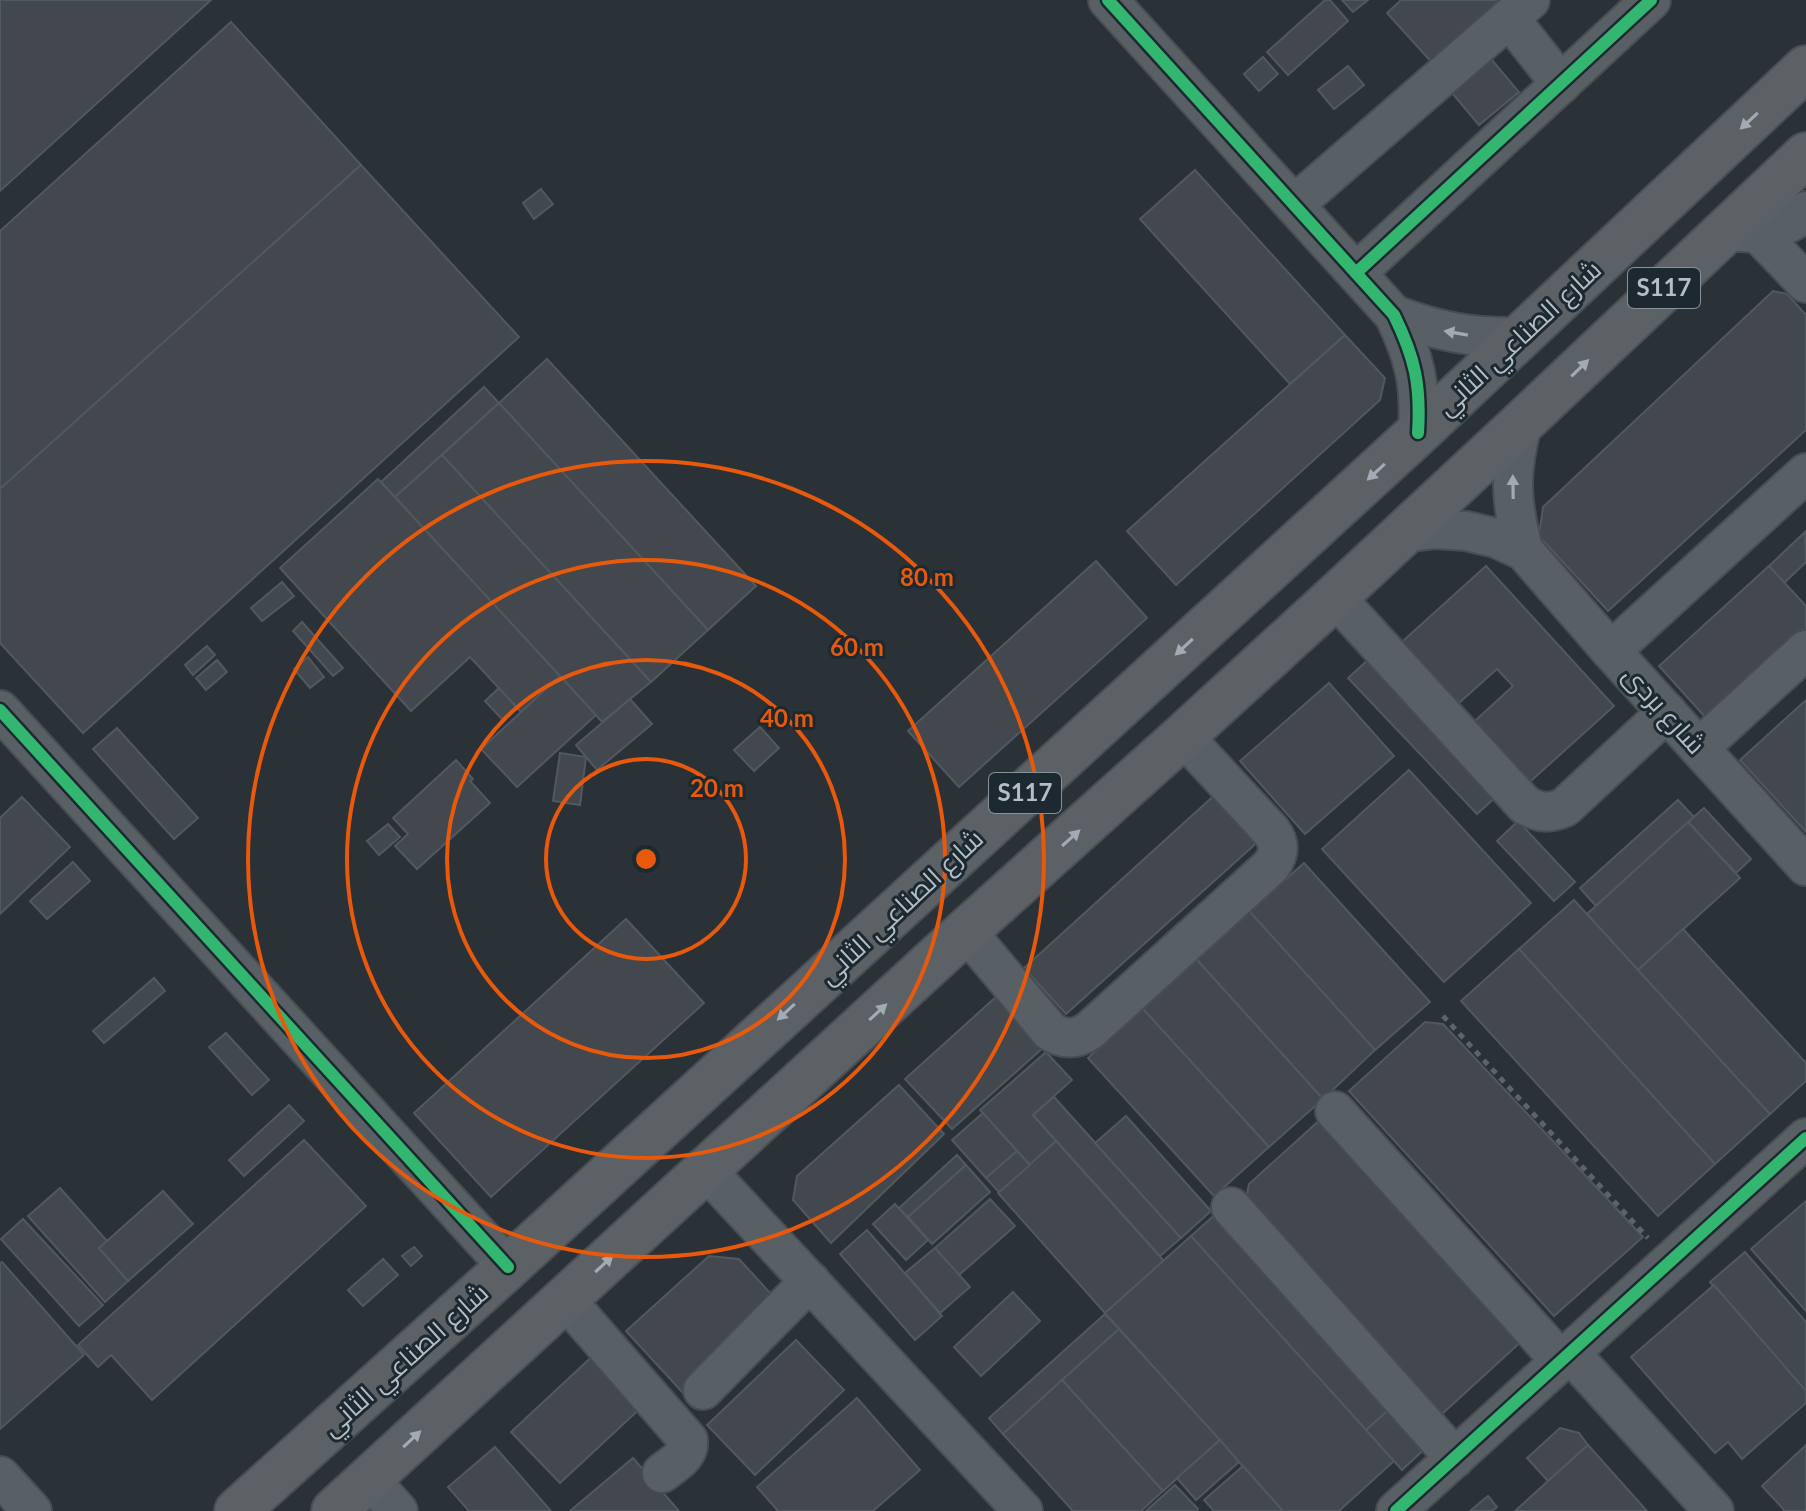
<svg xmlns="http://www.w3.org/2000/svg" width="1806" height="1511" viewBox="0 0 1806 1511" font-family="Lato,Cairo,sans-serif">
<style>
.building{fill:#42484d;stroke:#52585f;stroke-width:2}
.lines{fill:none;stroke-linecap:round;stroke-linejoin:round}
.minor-casing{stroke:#484d51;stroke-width:42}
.major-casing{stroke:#484e53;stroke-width:48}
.path{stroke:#5d6468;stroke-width:5;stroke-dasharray:6 6;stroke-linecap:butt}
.minor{stroke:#596065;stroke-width:38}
.major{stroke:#5c6166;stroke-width:44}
.cycleway-casing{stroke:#1d2931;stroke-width:17}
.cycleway{stroke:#33b770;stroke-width:12}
.oneway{fill:#a2abb4}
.oneway2{fill:#a2abb3}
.ring{fill:none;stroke:#e8590c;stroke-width:4}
.labels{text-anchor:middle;stroke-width:6;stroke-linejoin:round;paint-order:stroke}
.shield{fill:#1d2931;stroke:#87919a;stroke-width:2}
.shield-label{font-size:24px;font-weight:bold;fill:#b4bec7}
.street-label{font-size:26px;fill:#b4bec7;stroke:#1d2931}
.centre{fill:#e8590c;stroke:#1d2931;stroke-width:4}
.ring-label{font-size:24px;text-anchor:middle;font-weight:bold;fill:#e8590c;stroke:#1d2931;stroke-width:6;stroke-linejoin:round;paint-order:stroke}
</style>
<rect width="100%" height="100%" fill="#2a3137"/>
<g class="building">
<path d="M 0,0 L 211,0 L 0,191 Z"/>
<path d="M 1325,0 L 1330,0 L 1348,21 L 1288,75 L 1267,52 Z"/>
<path d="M 1342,0 L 1368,0 L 1353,12 Z"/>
<path d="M 1401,0 L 1512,0 L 1436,67 L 1387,13 Z"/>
<path d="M 231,22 L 361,165 L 0,489 L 0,231 Z"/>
<path d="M 1481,47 L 1519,92 L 1479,125 L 1441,80 Z"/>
<path d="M 1263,57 L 1278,74 L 1259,91 L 1244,74 Z"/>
<path d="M 1348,66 L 1364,85 L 1334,109 L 1318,90 Z"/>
<path d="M 361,165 L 519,337 L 83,733 L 0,643 L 0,489 Z"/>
<path d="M 1195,170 L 1345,335 L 1290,384 L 1140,219 Z"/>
<path d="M 541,189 L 553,204 L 534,219 L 523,203 Z"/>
<path d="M 1773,291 L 1787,294 L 1806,315 L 1806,430 L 1608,611 L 1539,536 L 1543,507 Z"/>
<path d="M 1345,335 L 1385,378 L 1380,400 L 1176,585 L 1127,531 Z"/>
<path d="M 547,359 L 756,586 L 708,630 L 499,403 Z"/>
<path d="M 484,387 L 499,403 L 395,497 L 381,482 Z"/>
<path d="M 499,403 L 708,630 L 651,682 L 442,455 Z"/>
<path d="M 442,455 L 651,682 L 602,722 L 395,497 Z"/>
<path d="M 378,479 L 560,676 L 521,712 L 470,657 L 411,711 L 280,568 Z"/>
<path d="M 1805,532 L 1806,562 L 1784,583 L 1769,566 Z"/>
<path d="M 1096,561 L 1147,618 L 959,787 L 908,731 Z"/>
<path d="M 1486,566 L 1614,706 L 1522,789 L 1466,729 L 1513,686 L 1497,669 L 1450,711 L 1394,649 Z"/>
<path d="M 1769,566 L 1806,606 L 1806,629 L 1707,719 L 1659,666 Z"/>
<path d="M 282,582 L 294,596 L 262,621 L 251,608 Z"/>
<path d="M 302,622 L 343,668 L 333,676 L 293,631 Z"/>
<path d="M 207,646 L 215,655 L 193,675 L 185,665 Z"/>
<path d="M 308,657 L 324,677 L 310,688 L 294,669 Z"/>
<path d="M 1369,659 L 1498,795 L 1477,814 L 1348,678 Z"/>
<path d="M 217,660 L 227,672 L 206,690 L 196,678 Z"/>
<path d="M 560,676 L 596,715 L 517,787 L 481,749 Z"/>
<path d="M 1329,683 L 1394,756 L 1305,834 L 1240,761 Z"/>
<path d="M 499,688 L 516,707 L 502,719 L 485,701 Z"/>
<path d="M 630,699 L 652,724 L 597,770 L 576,745 Z"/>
<path d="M 1806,700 L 1806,832 L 1740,760 Z"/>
<path d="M 760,727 L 779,748 L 754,771 L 734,750 Z"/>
<path d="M 117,728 L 198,818 L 174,839 L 93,749 Z"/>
<path d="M 560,753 L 586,757 L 580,805 L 553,801 Z"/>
<path d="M 456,760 L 473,779 L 470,781 L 490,803 L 417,869 L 395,846 L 408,834 L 393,818 Z"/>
<path d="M 1409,770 L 1531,903 L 1444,982 L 1322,849 Z"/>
<path d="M 1218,792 L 1261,839 L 1066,1014 L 1024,968 Z"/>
<path d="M 22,797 L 70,847 L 0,914 L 0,818 Z"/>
<path d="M 1678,800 L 1694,817 L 1596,906 L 1580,888 Z"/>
<path d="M 1704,808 L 1751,859 L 1736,873 L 1688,822 Z"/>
<path d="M 1518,821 L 1575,882 L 1554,901 L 1497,841 Z"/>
<path d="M 1688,822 L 1740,878 L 1638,970 L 1587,914 Z"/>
<path d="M 388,824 L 400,837 L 379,855 L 367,841 Z"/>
<path d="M 73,862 L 90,881 L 47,919 L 30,901 Z"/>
<path d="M 1304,863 L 1430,1002 L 1375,1050 L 1250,912 Z"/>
<path d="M 1574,900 L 1770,1114 L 1715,1164 L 1519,949 Z"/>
<path d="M 1250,912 L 1375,1050 L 1323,1099 L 1197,960 Z"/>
<path d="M 626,919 L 704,1003 L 491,1197 L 414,1113 Z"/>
<path d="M 1683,929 L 1806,1063 L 1806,1081 L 1770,1114 L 1638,970 Z"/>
<path d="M 1519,949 L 1715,1164 L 1658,1216 L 1461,1001 Z"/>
<path d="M 1197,960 L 1323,1099 L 1269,1147 L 1143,1009 Z"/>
<path d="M 154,978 L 165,991 L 104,1043 L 93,1031 Z"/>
<path d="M 997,996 L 1044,1047 L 952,1129 L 905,1079 Z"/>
<path d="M 1143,1009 L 1269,1147 L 1214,1196 L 1088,1058 Z"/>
<path d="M 1425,1022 L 1443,1024 L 1643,1237 L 1554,1316 L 1349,1091 Z"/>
<path d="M 226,1033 L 269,1080 L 252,1095 L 209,1047 Z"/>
<path d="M 1046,1052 L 1072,1080 L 1033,1115 L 1056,1141 L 1030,1165 L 980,1110 Z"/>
<path d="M 899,1085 L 944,1134 L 831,1243 L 793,1200 L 797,1176 Z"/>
<path d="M 1054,1097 L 1181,1238 L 1160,1256 L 1033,1115 Z"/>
<path d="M 289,1105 L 304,1121 L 244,1176 L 229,1160 Z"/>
<path d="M 983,1113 L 1017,1151 L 986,1178 L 952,1140 Z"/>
<path d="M 1126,1116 L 1211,1211 L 1181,1238 L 1095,1143 Z"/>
<path d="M 1322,1118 L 1524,1339 L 1442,1414 L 1246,1199 L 1249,1184 Z"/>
<path d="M 304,1140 L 366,1206 L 152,1400 L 111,1355 L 98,1367 L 78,1345 Z"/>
<path d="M 1056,1141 L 1164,1261 L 1105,1313 L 998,1193 Z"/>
<path d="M 1017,1151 L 1030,1165 L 999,1192 L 986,1178 Z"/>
<path d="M 957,1155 L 966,1165 L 908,1217 L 899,1208 Z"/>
<path d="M 966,1165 L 990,1192 L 932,1244 L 908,1217 Z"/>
<path d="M 60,1188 L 107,1241 L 99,1248 L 128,1281 L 105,1302 L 28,1216 Z"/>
<path d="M 163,1191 L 193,1224 L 128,1281 L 99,1248 Z"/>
<path d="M 990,1199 L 1015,1226 L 959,1275 L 935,1248 Z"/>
<path d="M 1806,1201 L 1806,1311 L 1751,1249 Z"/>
<path d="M 895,1204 L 928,1240 L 906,1260 L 873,1224 Z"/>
<path d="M 1218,1212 L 1393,1406 L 1366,1430 L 1191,1236 Z"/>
<path d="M 23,1219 L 103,1305 L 79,1326 L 1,1239 Z"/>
<path d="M 867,1230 L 942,1316 L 915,1340 L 840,1254 Z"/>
<path d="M 1191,1236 L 1394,1461 L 1339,1511 L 1283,1511 L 1105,1313 Z"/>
<path d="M 414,1247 L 422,1256 L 411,1266 L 402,1256 Z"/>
<path d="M 935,1248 L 970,1287 L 940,1313 L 905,1273 Z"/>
<path d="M 1745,1252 L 1806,1322 L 1806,1391 L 1710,1282 Z"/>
<path d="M 709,1256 L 739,1259 L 782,1306 L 685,1395 L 626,1331 Z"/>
<path d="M 383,1259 L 398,1275 L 363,1306 L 348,1290 Z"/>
<path d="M 2,1262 L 84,1355 L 0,1429 L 0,1263 Z"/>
<path d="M 1714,1285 L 1806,1391 L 1806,1403 L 1742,1459 L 1728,1442 L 1715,1453 L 1631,1357 Z"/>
<path d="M 1013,1292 L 1040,1321 L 981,1376 L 954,1347 Z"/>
<path d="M 1105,1314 L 1119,1329 L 1003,1434 L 989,1418 Z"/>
<path d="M 1119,1329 L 1220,1440 L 1163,1491 L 1062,1380 Z"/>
<path d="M 796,1340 L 844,1390 L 755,1475 L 707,1425 Z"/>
<path d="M 598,1351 L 646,1403 L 560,1483 L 511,1432 Z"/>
<path d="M 1062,1380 L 1163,1491 L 1141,1511 L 1073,1511 L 1003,1434 Z"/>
<path d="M 857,1398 L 920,1470 L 873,1511 L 778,1511 L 757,1487 Z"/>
<path d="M 1393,1406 L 1429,1445 L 1402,1470 L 1366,1430 Z"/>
<path d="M 1560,1428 L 1579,1433 L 1588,1445 L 1548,1481 L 1527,1458 Z"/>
<path d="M 1220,1440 L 1239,1462 L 1196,1500 L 1177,1478 Z"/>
<path d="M 1588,1445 L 1647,1511 L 1515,1511 L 1548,1481 Z"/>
<path d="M 1806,1445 L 1806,1511 L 1785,1511 L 1762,1486 Z"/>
<path d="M 495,1447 L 551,1511 L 469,1511 L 448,1487 Z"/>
<path d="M 633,1458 L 679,1511 L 570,1511 Z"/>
<path d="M 1243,1466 L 1283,1511 L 1214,1511 L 1204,1500 Z"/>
<path d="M 1175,1485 L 1198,1509 L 1196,1511 L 1146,1511 Z"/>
<path d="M 1488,1496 L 1497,1507 L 1492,1511 L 1470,1511 Z"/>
</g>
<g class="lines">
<g class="minor-casing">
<g id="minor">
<path d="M 1108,0 L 1394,315 C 1415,358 1421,385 1418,433"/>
<path d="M 1509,18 L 1561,84"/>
<path d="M 1294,205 L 1530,0"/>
<path d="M 1725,230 C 1756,236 1782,232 1806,211"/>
<path d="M 1758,233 L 1806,283"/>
<path d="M 1356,273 L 1651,0"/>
<path d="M 1394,315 C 1440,332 1471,338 1520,337"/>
<path d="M 1523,422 C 1509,471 1510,502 1524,551"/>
<path d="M 1404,533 L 1435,529 L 1466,531 L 1496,538 L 1524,551 L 1611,651 L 1806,866"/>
<path d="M 1335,597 L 1525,805 C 1539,813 1550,814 1565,807 L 1667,712"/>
<path d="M 1611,651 L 1806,473"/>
<path d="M 0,710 L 508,1267"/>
<path d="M 1699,748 L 1806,650"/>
<path d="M 966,931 L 1050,1031 C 1064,1040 1075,1040 1089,1031 L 1271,866 C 1280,853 1280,843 1271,831 L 1183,736"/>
<path d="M 1335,1111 L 1561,1361"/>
<path d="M 706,1170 L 1023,1511"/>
<path d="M 1231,1207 L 1455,1458"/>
<path d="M 565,1299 L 688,1440 C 690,1456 673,1464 662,1473"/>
<path d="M 1570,1353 L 1714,1511"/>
<path d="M 703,1390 L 810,1281"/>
<path d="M 0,1476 L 32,1511"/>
<path d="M 369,1479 L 398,1511"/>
<path d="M 1396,1511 L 1806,1138"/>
</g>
</g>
<g class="major-casing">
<g id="major">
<path d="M 237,1511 L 508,1267 L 1418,433 L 1806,68"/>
<path d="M 334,1511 L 966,931 L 1183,736 L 1335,597 L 1523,422 L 1806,155"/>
</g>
</g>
<path class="path" d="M 1443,1016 L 1648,1238"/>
<use href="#minor" class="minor"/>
<use href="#major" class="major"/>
<g class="cycleway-casing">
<g id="cycleway">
<path d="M 1108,0 L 1394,315 C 1415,358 1421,385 1418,433"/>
<path d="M 1356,273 L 1651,0"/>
<path d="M 0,710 L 508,1267"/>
<path d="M 1396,1511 L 1806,1138"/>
</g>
</g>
<use href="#cycleway" class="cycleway"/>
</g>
<defs><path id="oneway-solid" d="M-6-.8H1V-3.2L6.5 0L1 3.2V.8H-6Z" transform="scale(2)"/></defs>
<g class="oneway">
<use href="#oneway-solid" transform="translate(1749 121) rotate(137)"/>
<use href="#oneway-solid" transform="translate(1580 368) rotate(-44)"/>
<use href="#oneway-solid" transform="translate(1376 472) rotate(137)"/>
<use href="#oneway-solid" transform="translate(1184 647) rotate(137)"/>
<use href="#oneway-solid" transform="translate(1071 838) rotate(-42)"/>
<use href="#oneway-solid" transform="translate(786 1012) rotate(137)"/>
<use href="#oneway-solid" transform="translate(878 1012) rotate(-43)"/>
<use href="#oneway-solid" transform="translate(604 1264) rotate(-43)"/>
<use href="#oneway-solid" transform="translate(412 1439) rotate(-43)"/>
</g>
<g class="oneway2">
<use href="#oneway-solid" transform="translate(1456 333) rotate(-170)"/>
<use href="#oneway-solid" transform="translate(1513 487) rotate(-91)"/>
</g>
<g class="ring">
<circle cx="646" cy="859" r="100"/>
<circle cx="646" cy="859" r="199"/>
<circle cx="646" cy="859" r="299"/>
<circle cx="646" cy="859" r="398"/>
</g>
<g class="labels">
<g class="shield">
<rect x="1628" y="268" width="72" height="40" rx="6"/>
<rect x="989" y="773" width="72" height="40" rx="6"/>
</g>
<g class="shield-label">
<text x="1664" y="296">S117</text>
<text x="1025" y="801">S117</text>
</g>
<g class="street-label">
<text transform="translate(1519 338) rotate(-43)" y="9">شارع الصناعي الثاني</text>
<text transform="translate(1664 710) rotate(48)" y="9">شارع بردى</text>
<text transform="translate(901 907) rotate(-43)" y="9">شارع الصناعي الثاني</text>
<text transform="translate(405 1360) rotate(-42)" y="9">شارع الصناعي الثاني</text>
</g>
</g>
<circle cx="646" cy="859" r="12" class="centre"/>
<g class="ring-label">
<text x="927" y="586">80 m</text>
<text x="857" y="656">60 m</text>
<text x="787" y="727">40 m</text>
<text x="717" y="797">20 m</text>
</g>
</svg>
